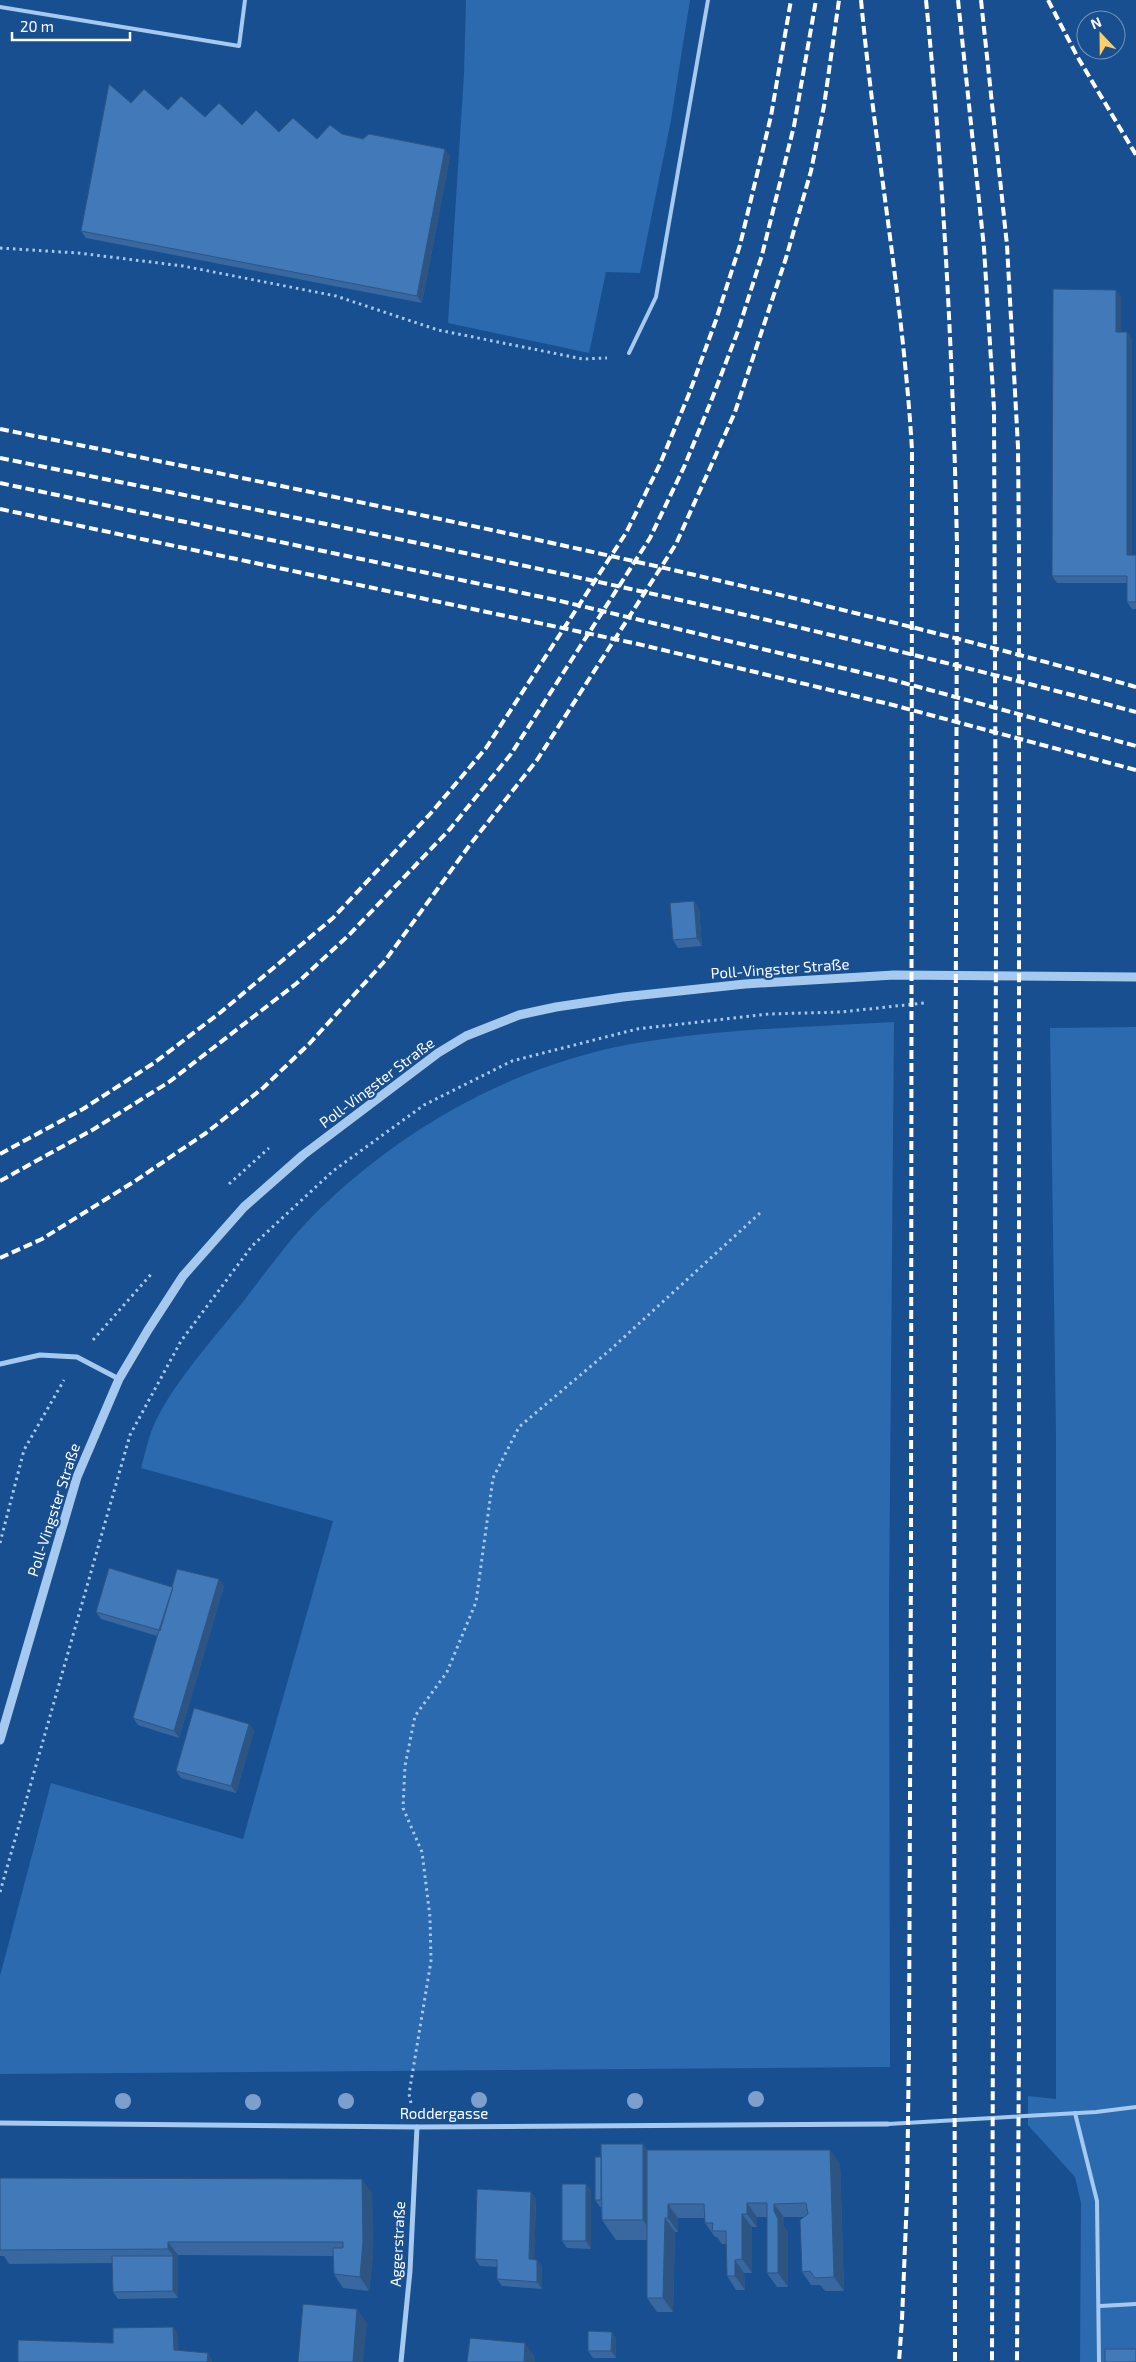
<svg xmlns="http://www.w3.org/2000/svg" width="1136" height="2362" viewBox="0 0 1136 2362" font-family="'Exo 2',sans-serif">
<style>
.green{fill:#2b6aaf}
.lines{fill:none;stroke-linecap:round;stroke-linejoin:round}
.path{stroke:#a6c9ef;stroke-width:3;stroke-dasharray:2.5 4;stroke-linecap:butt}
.service{stroke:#a6c9ef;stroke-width:4}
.minor{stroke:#a6c9ef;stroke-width:5}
.tertiary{stroke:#a6c9ef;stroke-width:9}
.rail{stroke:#fff;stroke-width:4;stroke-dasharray:9 4;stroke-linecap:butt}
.tree{fill:#7ca0cb}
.wall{fill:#38689f}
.shaded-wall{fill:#2e5582}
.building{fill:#4179b9;stroke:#2e5582;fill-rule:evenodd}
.labels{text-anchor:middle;stroke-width:4.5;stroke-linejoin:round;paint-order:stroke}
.street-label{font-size:15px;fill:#fff;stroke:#184f90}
</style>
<rect width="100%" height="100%" fill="#184f90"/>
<g class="green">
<path d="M 466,0 L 690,0 L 671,120 L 640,273 L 606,272 L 589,353 L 448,323 L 464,74 Z"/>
<path d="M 894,1022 L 889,1605 L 890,2067 L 0,2074 L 0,1976 L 51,1783 L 243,1839 L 333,1521 L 141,1468 C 144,1457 147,1444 151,1432 C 168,1388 216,1336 246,1298 C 265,1273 284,1247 305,1224 C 389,1136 506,1068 626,1045 C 715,1029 805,1027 894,1022 Z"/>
<path d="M 1136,1027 L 1136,2362 L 1080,2362 L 1081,2203 L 1075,2177 L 1028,2125 L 1028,2096 L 1056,2099 L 1056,1434 L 1050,1028 Z"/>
</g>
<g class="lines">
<g class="path">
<path d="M 0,248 L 78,253 L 183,266 L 336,296 L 438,330 L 583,359 L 607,358"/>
<path d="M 229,1184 L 269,1148"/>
<path d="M 93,1340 L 153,1272"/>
<path d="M 0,1543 L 24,1450 L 64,1380"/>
<path d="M 0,1892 L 130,1435 L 181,1341 L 252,1246 L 333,1171 L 424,1105 L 512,1061 L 637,1029 L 769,1014 L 841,1012 L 924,1003"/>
<path d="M 411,2103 L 409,2094 L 431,1961 L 430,1917 L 422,1852 L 403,1808 L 405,1766 L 415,1716 L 447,1672 L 476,1602 L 493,1478 L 519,1427 L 610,1350 L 760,1213"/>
</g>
<g class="service">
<path d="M 0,7 L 239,46 L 245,0"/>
<path d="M 629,353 L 656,297 L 708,0"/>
<path d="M 1075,2113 L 1097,2201 L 1099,2362"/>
<path d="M 888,2124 L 1096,2112 L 1136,2107"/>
<path d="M 1100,2306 L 1136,2304"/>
</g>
<g class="minor">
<path d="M 0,1364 L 40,1355 L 77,1357 L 119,1379"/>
<path d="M 0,2123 L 417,2127 L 888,2124"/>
<path d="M 401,2362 L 410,2271 L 417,2127"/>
</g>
<path class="tertiary" d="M 0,1740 L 77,1477 L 119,1379 L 148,1330 L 183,1276 L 244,1207 L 303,1155 L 438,1053 L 466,1036 L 519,1015 L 556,1007 L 623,997 L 745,984 L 894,975 L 1136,977"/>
<g class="rail">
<path d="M 861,0 C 875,150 903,299 912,450 L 911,1553 L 909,2046 L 907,2197 L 902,2320 L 899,2362"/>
<path d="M 926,0 C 944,181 953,364 957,546 L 954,1666 L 955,2362"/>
<path d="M 958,0 L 984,248 L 994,408 L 996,930 L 992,2362"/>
<path d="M 981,0 L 1007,245 L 1018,447 L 1019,548 L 1019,2042 L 1017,2362"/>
<path d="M 1048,0 L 1077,56 L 1136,155"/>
<path d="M 0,429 C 381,506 762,581 1136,687"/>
<path d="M 0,458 C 380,534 761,611 1136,712"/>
<path d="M 0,483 L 556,600 L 893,680 L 1136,746"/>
<path d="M 0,509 L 638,644 L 893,705 L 1136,770"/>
<path d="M 0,1154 L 83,1109 L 154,1063 L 221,1012 L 333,918 L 431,813 L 486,748 L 626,533 L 660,464 L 689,394 L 716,320 L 740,245 L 771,116 L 791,0"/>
<path d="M 0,1181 L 94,1129 L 169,1082 L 297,983 L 349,935 L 450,829 L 511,754 L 650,538 L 684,467 L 710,404 L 738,331 L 762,255 L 794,126 L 816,0"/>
<path d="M 0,1258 L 42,1239 L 135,1181 L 206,1133 L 263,1088 L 309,1044 L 384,962 L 469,846 L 537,760 L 676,544 L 735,412 L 786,258 L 811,171 L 824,106 L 839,0"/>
</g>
</g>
<g class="tree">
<circle cx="756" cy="2099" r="8"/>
<circle cx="479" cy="2100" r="8"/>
<circle cx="123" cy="2101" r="8"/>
<circle cx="346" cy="2101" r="8"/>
<circle cx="635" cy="2101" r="8"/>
<circle cx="253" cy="2102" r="8"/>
</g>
<g class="wall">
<path d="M 131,103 L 317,139 L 342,134 L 450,156 L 422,303 L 86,238 L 81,231 Z"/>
<path d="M 1121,297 L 1121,332 L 1132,339 L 1132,555 L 1136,555 L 1136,609 L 1132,609 L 1127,602 L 1127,583 L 1057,583 L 1052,576 Z"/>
<path d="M 699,908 L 702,946 L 678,948 L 673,940 Z"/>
<path d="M 224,1586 L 179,1738 L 138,1725 L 133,1718 L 157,1636 L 101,1619 L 96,1612 L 172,1587 Z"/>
<path d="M 249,1724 L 254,1731 L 236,1793 L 181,1778 L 176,1771 Z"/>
<path d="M 643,2144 L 647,2150 L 840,2164 L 844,2291 L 825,2291 L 820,2285 L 811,2285 L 802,2272 L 804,2217 L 784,2217 L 783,2225 L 788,2233 L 788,2287 L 777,2287 L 767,2273 L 767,2217 L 757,2217 L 757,2227 L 752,2227 L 752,2273 L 744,2273 L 745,2290 L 736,2290 L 727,2276 L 726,2244 L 722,2244 L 717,2237 L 715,2237 L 705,2223 L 705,2218 L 678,2218 L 678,2232 L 675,2232 L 673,2312 L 657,2312 L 647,2298 L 647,2240 L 616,2240 L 602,2220 L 601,2207 L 600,2207 L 595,2200 L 601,2157 Z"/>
<path d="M 0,2178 L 372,2193 L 373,2255 L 369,2291 L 343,2288 L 334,2274 L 333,2256 L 178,2255 L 178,2298 L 118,2299 L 113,2292 L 112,2263 L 9,2264 L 4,2256 L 0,2256 Z"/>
<path d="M 586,2184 L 591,2191 L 591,2249 L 567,2248 L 562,2241 Z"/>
<path d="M 531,2192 L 536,2199 L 534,2260 L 537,2260 L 542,2267 L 542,2289 L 502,2286 L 497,2279 L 497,2267 L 480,2266 L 475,2259 Z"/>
<path d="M 612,2332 L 616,2339 L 616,2358 L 593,2358 L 588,2351 Z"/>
</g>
<g class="shaded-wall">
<path d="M 445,149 L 450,156 L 422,303 L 417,296 Z"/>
<path d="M 1116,290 L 1121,297 L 1121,339 L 1116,332 Z"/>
<path d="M 1127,332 L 1132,339 L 1132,563 L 1127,555 Z"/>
<path d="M 694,901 L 699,908 L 702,946 L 697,938 Z"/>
<path d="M 219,1579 L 224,1586 L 179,1738 L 174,1731 Z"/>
<path d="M 249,1724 L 254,1731 L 236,1793 L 231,1786 Z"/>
<path d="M 643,2144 L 657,2164 L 657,2240 L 643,2220 Z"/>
<path d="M 830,2150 L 840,2164 L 844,2291 L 834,2277 Z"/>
<path d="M 362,2179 L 372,2193 L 373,2255 L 369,2291 L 360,2277 Z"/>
<path d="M 586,2184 L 591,2191 L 591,2249 L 586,2241 Z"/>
<path d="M 531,2192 L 536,2199 L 534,2266 L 529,2259 Z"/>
<path d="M 747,2203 L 757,2217 L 757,2227 L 747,2214 Z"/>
<path d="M 668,2204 L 678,2218 L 678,2232 L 668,2218 Z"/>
<path d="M 774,2204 L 784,2217 L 783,2225 L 788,2233 L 788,2287 L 778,2273 L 774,2211 Z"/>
<path d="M 742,2214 L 752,2227 L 752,2273 L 742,2259 Z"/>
<path d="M 665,2218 L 675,2232 L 673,2312 L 663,2298 Z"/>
<path d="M 168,2242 L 178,2255 L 178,2298 L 173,2291 L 173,2256 L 168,2249 Z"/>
<path d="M 537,2260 L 542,2267 L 542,2289 L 537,2282 Z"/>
<path d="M 735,2260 L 744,2273 L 745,2290 L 735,2276 Z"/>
<path d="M 357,2309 L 367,2323 L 363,2362 L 353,2362 Z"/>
<path d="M 173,2327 L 178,2334 L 179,2357 L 174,2350 Z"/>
<path d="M 612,2332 L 616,2339 L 616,2358 L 611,2351 Z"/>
<path d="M 525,2343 L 535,2357 L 535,2362 L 524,2362 Z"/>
<path d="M 208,2353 L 212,2360 L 212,2362 L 207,2362 Z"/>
</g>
<g class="building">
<path d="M 109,84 L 131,103 L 144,89 L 168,110 L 181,96 L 205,117 L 219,103 L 242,125 L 256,110 L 279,132 L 293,118 L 317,139 L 330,125 L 342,134 L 363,139 L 369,134 L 445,149 L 417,296 L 81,231 Z"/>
<path d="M 1053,289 L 1116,290 L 1116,332 L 1127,332 L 1127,555 L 1136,555 L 1136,602 L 1127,602 L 1127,576 L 1052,576 Z"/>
<path d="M 694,901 L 697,938 L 673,940 L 670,903 Z"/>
<path d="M 109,1568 L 172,1587 L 177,1569 L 219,1579 L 174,1731 L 133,1718 L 159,1630 L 96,1612 ZM 173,1587 L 160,1631 L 159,1630 Z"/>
<path d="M 194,1708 L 249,1724 L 231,1786 L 176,1771 Z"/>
<path d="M 601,2144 L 643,2144 L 643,2220 L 602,2220 Z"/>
<path d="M 647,2150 L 830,2150 L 834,2277 L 815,2278 L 810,2271 L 802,2272 L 800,2220 L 808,2214 L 806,2203 L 774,2204 L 774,2211 L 778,2219 L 778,2273 L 767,2273 L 767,2203 L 747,2203 L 747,2214 L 742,2214 L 742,2259 L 735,2260 L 735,2276 L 727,2276 L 726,2231 L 712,2231 L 713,2223 L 705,2223 L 704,2204 L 668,2204 L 668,2218 L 665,2218 L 663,2298 L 647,2298 Z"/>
<rect x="595" y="2157" width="6" height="43"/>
<path d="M 0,2178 L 362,2179 L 363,2241 L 360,2277 L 334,2274 L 333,2248 L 343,2248 L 343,2242 L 168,2242 L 168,2249 L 0,2250 Z"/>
<rect x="562" y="2184" width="24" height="57"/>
<path d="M 477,2189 L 531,2192 L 529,2259 L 537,2260 L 537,2282 L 497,2279 L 497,2260 L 475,2259 Z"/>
<path d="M 112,2256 L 173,2256 L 173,2291 L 113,2292 Z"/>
<path d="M 303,2304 L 357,2309 L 353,2362 L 298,2362 Z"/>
<path d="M 173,2327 L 174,2350 L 208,2353 L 207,2362 L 18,2362 L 18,2340 L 113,2343 L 113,2328 Z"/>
<path d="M 588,2331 L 612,2332 L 611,2351 L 588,2351 Z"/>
<path d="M 470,2338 L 525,2343 L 524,2362 L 467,2362 Z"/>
<rect x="1105" y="2349" width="31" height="13"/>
</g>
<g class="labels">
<g class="street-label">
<text transform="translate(780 969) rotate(-4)" y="5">Poll-Vingster Straße</text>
<text transform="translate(377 1083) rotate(-37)" y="5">Poll-Vingster Straße</text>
<text transform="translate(54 1510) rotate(-72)" y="5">Poll-Vingster Straße</text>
<text x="444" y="2119">Roddergasse</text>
<text transform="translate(398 2244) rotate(-87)" y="5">Aggerstraße</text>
</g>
</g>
<g transform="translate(1101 35) rotate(338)"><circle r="24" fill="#184f90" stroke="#7495bc"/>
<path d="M0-4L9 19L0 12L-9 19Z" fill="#ffcf65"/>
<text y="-8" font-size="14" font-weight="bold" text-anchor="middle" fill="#ffffff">N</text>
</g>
<path d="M12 32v8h118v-8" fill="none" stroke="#ffffff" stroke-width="2.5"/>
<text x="20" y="32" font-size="15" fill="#ffffff" stroke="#184f90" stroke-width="4" paint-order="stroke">20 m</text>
</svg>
